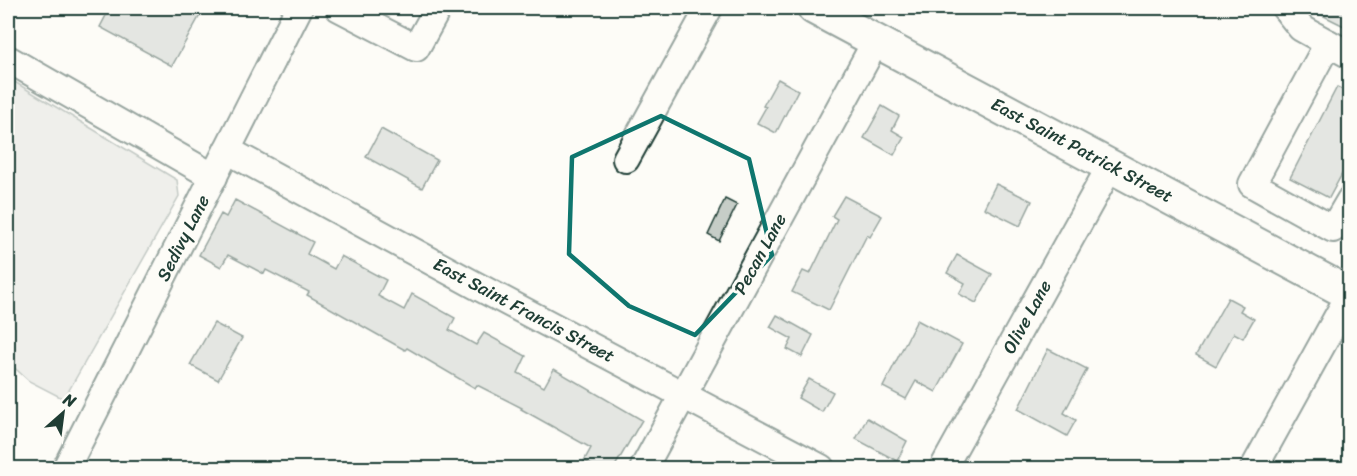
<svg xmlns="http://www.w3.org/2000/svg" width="1357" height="476" viewBox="0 0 1357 476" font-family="Sriracha,sans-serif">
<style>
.green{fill:#dde0db;stroke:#7e8e88;stroke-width:1.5}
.building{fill:#c6cdc7;stroke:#1f3d34;stroke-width:1.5}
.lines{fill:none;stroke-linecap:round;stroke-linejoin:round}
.minor-casing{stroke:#1f3d34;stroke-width:30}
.major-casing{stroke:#1f3d34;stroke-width:36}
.minor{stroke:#fdfcf7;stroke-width:26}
.major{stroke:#fdfcf7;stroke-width:32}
.marked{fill:none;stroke:#0f766e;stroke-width:4.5;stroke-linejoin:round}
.labels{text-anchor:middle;stroke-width:6;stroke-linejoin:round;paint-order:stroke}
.street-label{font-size:18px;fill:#1f3d34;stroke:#fdfcf7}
</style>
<rect width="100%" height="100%" fill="#fdfcf7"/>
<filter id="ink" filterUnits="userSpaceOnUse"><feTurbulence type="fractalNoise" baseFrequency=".0167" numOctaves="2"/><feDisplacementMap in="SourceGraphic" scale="12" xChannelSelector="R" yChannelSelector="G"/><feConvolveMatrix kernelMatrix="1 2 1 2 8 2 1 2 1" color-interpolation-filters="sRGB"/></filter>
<g filter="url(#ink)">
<path class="green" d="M 8,78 L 177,180 L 179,196 L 64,399 L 29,381 L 8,362 Z"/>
<g class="building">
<path d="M 110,8 L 204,8 L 172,66 L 100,27 Z"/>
<path d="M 1308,8 L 1350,8 L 1350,29 Z"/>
<path d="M 778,79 L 798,90 L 776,133 L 757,123 L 766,107 L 763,106 Z"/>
<path d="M 1337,87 L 1350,93 L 1350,159 L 1329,198 L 1290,178 Z"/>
<path d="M 882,106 L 899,116 L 892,130 L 904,137 L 894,155 L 864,138 Z"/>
<path d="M 381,129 L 437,160 L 422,188 L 366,157 Z"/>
<path d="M 996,184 L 1032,201 L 1020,226 L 984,208 Z"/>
<path d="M 844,196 L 882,216 L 870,237 L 867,235 L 829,310 L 792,292 L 803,271 L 810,274 L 837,219 L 832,216 Z"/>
<path d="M 725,199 L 737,205 L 719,241 L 708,235 Z"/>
<path d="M 235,200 L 313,242 L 307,254 L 334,269 L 341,256 L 386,280 L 378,296 L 404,310 L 412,294 L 455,318 L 449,330 L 476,345 L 484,333 L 526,356 L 518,373 L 544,387 L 554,369 L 642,420 L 614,468 L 597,468 L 584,461 L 591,448 L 521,409 L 522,408 L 477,385 L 475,388 L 407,348 L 405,350 L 378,335 L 307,295 L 309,292 L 266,270 L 264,274 L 228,255 L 221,267 L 199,255 L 221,214 L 226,217 Z"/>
<path d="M 957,255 L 992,274 L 976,303 L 959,294 L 965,283 L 947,273 Z"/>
<path d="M 1228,298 L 1243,306 L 1240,311 L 1254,319 L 1243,338 L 1234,333 L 1216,366 L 1196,355 Z"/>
<path d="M 777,315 L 813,335 L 802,357 L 787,349 L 792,339 L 770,327 Z"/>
<path d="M 917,320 L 962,344 L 936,392 L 916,381 L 906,399 L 883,387 Z"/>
<path d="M 214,323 L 242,338 L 218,380 L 190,365 Z"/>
<path d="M 1048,349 L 1087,369 L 1064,413 L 1076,420 L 1067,436 L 1018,409 Z"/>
<path d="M 809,379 L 833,392 L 822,412 L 798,398 Z"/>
<path d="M 867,418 L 907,441 L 897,461 L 856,439 Z"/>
</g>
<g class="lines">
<g class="minor-casing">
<g id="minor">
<path d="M 339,8 L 416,48 L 438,8"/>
<path d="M 1285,8 L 1301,28 L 1328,43"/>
<path d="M 1350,55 L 1328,43 L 1252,184 L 1333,229 L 1350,200"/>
<path d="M 8,59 L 214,177"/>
<path d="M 227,150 L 475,285 L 821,468"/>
<path d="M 626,159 L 709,8"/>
<path d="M 644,467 L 876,41"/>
<path d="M 66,468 L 299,8"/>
<path d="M 943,468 L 1111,165"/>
<path d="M 1254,468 L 1350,294"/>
</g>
</g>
<g class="major-casing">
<path id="major" d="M 814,8 L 1350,294"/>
</g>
<use href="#minor" class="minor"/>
<use href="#major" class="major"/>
</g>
</g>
<path d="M0 0H1357V476H0ZM 661,116 L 749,159 L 772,255 L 695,335 L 629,306 L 569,254 L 572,157 Z" fill="#fdfcf7" fill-opacity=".55" fill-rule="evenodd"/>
<path class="marked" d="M 661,116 L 749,159 L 772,255 L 695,335 L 629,306 L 569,254 L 572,157 Z"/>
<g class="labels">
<g class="street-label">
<text transform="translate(1082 150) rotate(28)" y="6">East Saint Patrick Street</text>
<text transform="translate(183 238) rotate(-63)" y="6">Sedivy Lane</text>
<text transform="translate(760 254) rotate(-61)" y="6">Pecan Lane</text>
<text transform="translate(524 310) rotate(28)" y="6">East Saint Francis Street</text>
<text transform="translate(1027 317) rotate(-61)" y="6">Olive Lane</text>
</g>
</g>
<rect width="1357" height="476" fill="none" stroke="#fdfcf7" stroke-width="30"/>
<rect x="15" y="15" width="1327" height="446" fill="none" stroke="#1f3d34" stroke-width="2" filter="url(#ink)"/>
<g transform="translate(63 413) rotate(28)" stroke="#fdfcf7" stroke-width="4.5" paint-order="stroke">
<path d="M0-4.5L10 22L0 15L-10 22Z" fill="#1f3d34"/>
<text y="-9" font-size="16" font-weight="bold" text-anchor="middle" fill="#1f3d34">N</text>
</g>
</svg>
